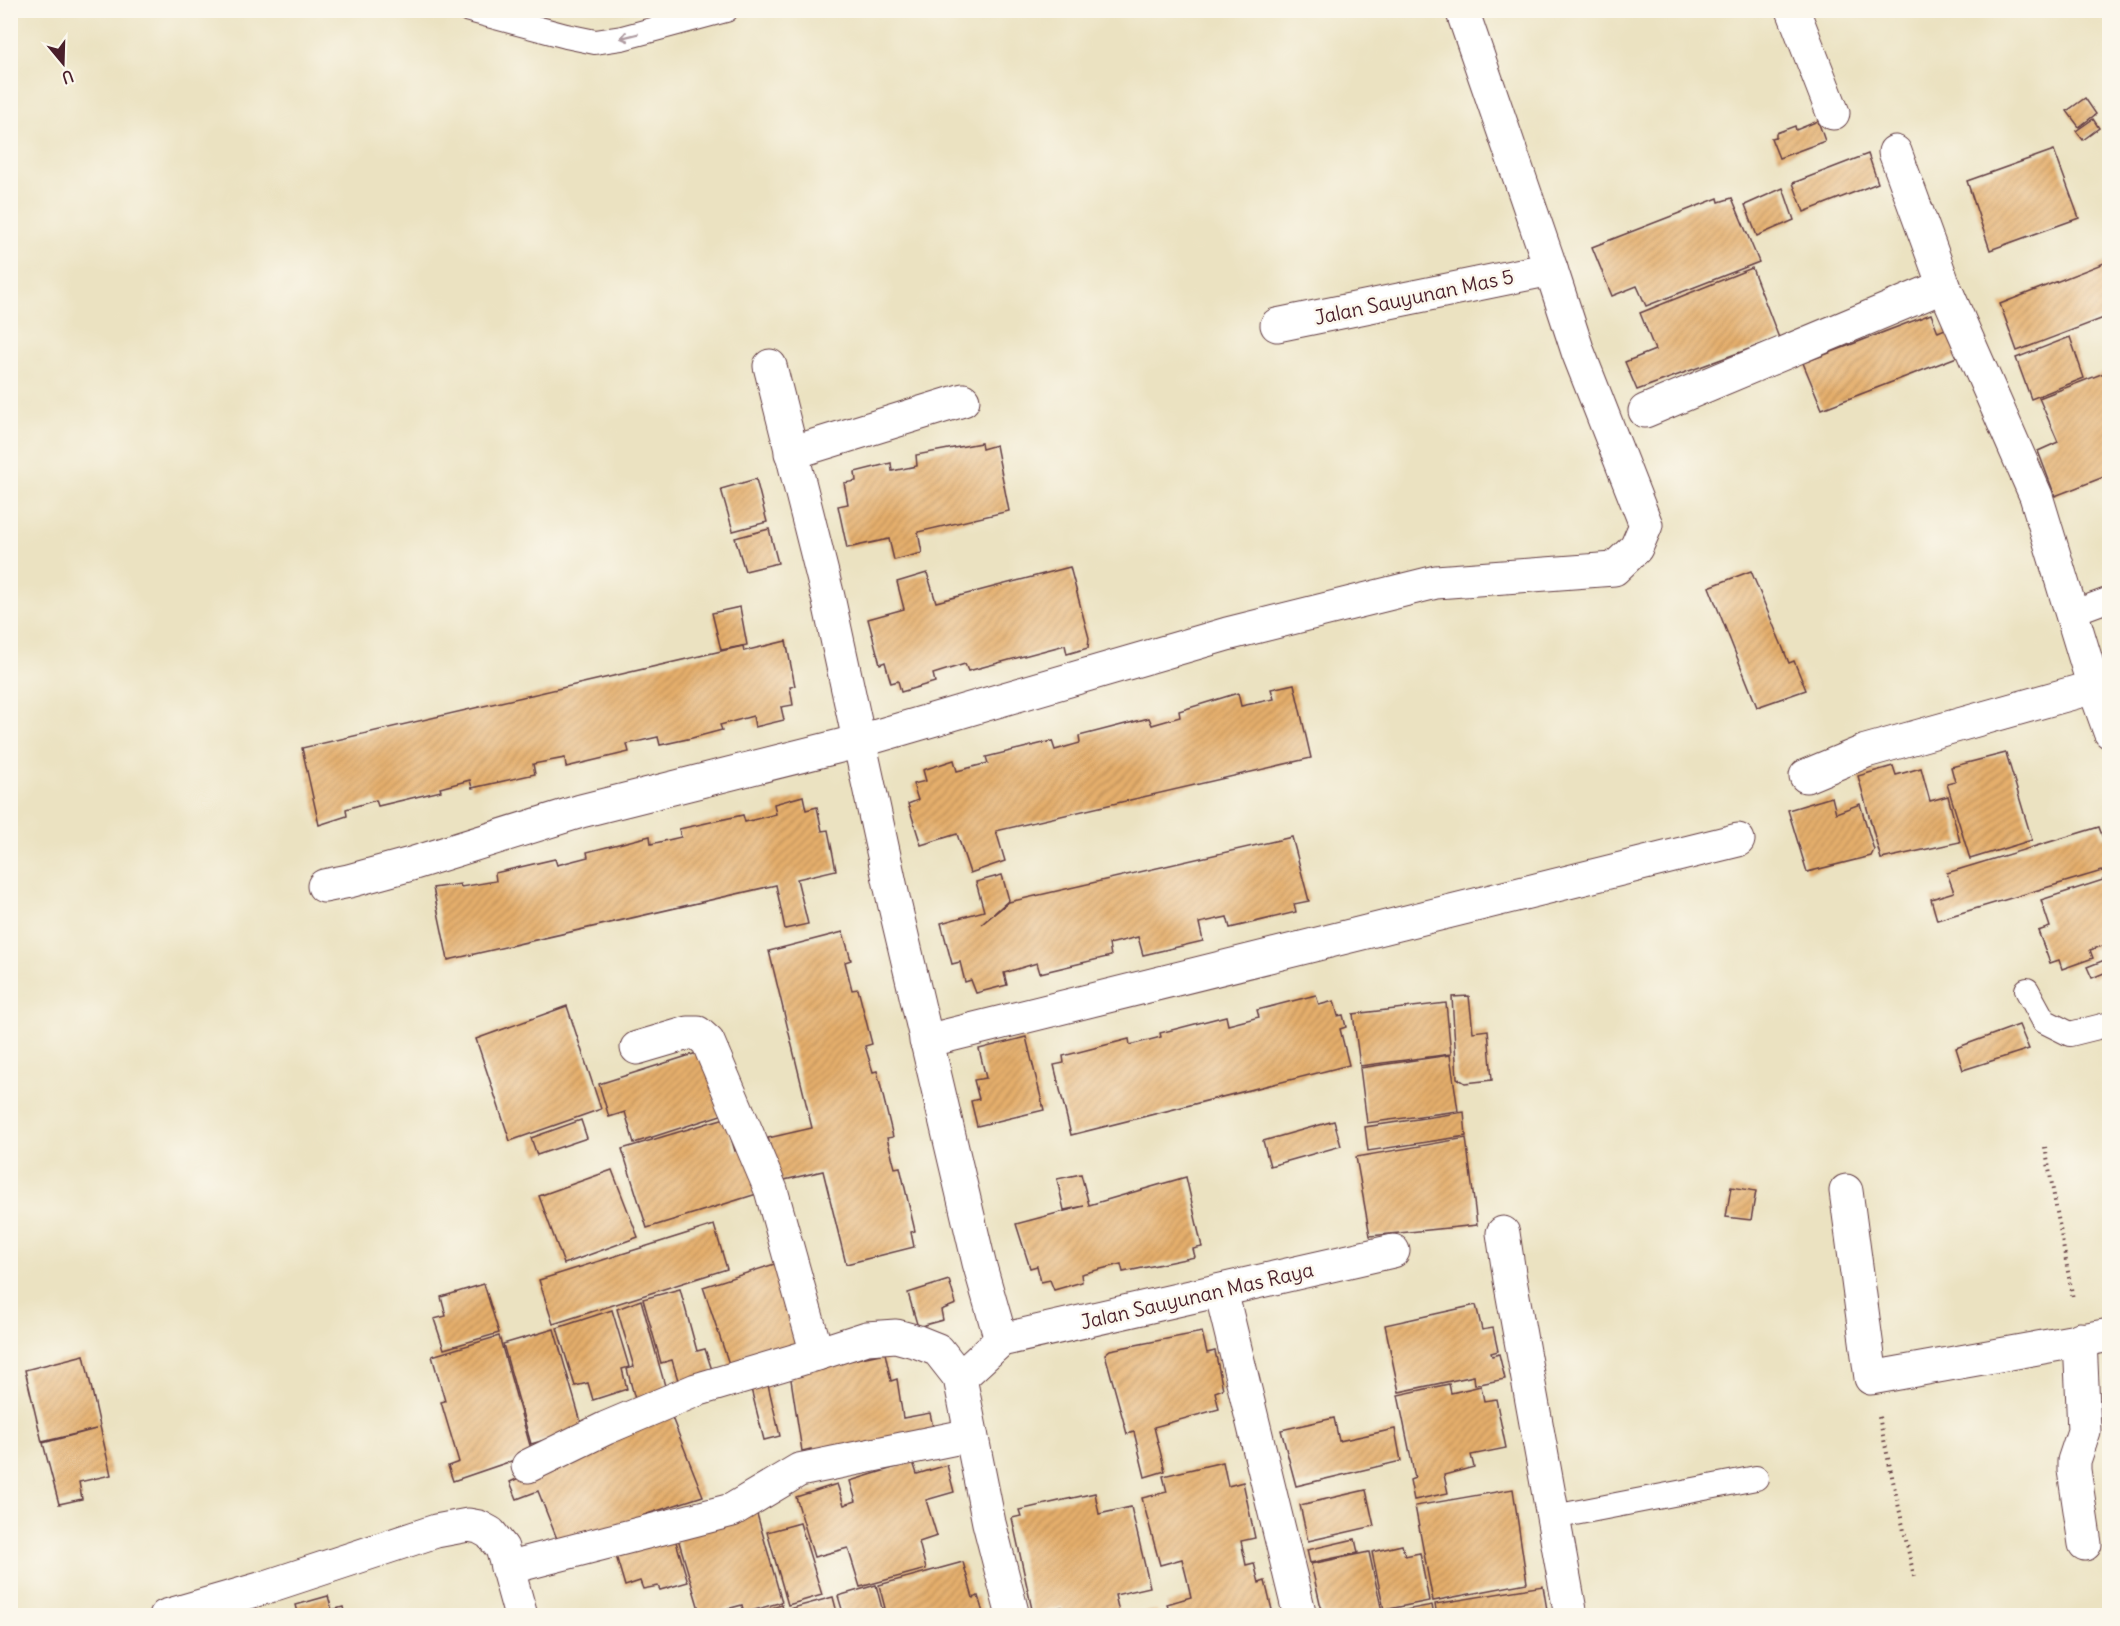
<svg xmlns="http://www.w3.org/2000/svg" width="2120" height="1626" viewBox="0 0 2120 1626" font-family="Delius,sans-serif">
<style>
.building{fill:url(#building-hatch)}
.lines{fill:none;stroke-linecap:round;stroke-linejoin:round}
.lane-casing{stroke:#623c42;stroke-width:26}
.street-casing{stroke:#623c42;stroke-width:35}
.path{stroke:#623c42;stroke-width:4;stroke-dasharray:1.5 4.5;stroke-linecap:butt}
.lane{stroke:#fff;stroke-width:24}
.street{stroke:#fff;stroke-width:33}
.oneway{stroke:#ae9aa0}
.labels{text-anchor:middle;stroke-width:5;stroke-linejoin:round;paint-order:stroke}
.street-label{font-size:20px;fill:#4a1f2b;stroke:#fbf7ec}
</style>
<defs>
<pattern id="building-hatch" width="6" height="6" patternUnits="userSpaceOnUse" patternTransform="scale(1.5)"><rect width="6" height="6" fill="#e5af6c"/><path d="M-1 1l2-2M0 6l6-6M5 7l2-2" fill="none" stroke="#bc8e59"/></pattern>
</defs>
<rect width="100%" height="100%" fill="#fbf7ec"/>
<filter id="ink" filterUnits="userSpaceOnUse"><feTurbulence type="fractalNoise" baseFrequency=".0167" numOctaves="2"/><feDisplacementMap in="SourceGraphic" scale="12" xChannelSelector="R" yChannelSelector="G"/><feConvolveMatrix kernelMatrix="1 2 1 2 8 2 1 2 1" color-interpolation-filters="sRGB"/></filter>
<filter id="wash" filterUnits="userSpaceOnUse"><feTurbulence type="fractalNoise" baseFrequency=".008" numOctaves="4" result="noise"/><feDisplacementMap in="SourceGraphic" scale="24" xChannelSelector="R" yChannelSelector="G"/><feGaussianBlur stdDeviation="1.35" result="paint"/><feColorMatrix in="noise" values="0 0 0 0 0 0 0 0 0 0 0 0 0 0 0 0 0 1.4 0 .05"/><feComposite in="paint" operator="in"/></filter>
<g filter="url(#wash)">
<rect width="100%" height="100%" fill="#ebe2c1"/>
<g id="blocks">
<g class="building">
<path d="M 2085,98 L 2096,114 L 2079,127 L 2067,111 Z"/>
<path d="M 2093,119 L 2099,128 L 2083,140 L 2076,131 Z"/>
<path d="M 1818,121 L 1825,141 L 1779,158 L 1771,138 L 1776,137 L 1776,133 L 1795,126 L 1796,130 Z"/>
<path d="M 2054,150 L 2079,218 L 1990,250 L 1967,181 Z"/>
<path d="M 1868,154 L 1878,183 L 1804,212 L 1793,183 Z"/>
<path d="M 1783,188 L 1794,220 L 1757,236 L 1745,205 Z"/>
<path d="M 1718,198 L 1719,202 L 1732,198 L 1759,262 L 1646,306 L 1637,286 L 1612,296 L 1592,247 Z"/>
<path d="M 2109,261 L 2109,316 L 2017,351 L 2000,304 Z"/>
<path d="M 1752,268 L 1779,338 L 1637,390 L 1625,362 L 1655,350 L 1640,313 Z"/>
<path d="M 1931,314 L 1938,332 L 1952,326 L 1962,355 L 1822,409 L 1803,363 Z"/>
<path d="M 2070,337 L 2084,378 L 2031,399 L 2016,358 Z"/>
<path d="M 2109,371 L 2109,475 L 2055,496 L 2038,451 L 2058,442 L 2039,398 Z"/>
<path d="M 981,443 L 982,449 L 996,445 L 1009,511 L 918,532 L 922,553 L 894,560 L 889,539 L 847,548 L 838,506 L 848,504 L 844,483 L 856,481 L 855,472 L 891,463 L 892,471 L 917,466 L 916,455 Z"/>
<path d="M 756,479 L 767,522 L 733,531 L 721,489 Z"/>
<path d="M 769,529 L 778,563 L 745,571 L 735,538 Z"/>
<path d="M 1070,567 L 1089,638 L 1088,648 L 1067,654 L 1065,645 L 968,671 L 965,664 L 933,674 L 935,682 L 901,692 L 898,681 L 891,683 L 885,662 L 880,664 L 868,619 L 904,609 L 897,582 L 927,573 L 936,602 Z"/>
<path d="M 1751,571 L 1789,663 L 1794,661 L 1806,690 L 1757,707 L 1709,587 Z"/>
<path d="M 740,607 L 747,645 L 721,650 L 712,613 Z"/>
<path d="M 786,641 L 795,686 L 790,687 L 793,705 L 781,707 L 784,720 L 755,727 L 753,716 L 720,725 L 722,730 L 692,738 L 660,745 L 658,737 L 627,744 L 629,752 L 566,767 L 565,758 L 533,764 L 535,774 L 472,788 L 470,780 L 440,788 L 441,791 L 378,806 L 376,800 L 346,809 L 347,816 L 319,825 L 302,748 L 743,646 L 744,651 Z"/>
<path d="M 1294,684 L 1311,758 L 996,831 L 1005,861 L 970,873 L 957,834 L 921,845 L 908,804 L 918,800 L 913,784 L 926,781 L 923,770 L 954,760 L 957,771 L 988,763 L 986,757 L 1052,741 L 1055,750 L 1080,743 L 1079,736 L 1149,718 L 1152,725 L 1180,717 L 1179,711 L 1238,693 L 1241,706 L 1274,699 L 1271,689 Z"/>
<path d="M 2006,753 L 2032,840 L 1970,859 L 1947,784 L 1955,782 L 1951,767 Z"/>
<path d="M 1893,766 L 1896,775 L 1921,768 L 1930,801 L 1948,796 L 1960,842 L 1881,859 L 1858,776 Z"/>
<path d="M 803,796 L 806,810 L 817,807 L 822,831 L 828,830 L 836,870 L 797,879 L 808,924 L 785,929 L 776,885 L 448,960 L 433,888 L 460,884 L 461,887 L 496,881 L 495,873 L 555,859 L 557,865 L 588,857 L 587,852 L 650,836 L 651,844 L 681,837 L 679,829 L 743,815 L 745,822 L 776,814 L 774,804 Z"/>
<path d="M 1832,797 L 1836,813 L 1860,804 L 1874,850 L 1871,856 L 1807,872 L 1788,810 Z"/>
<path d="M 2099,827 L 2103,838 L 2109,836 L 2109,869 L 1937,920 L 1931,899 L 1954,892 L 1947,873 Z"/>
<path d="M 1292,837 L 1309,901 L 1294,904 L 1296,912 L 1230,928 L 1227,917 L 1199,923 L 1203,941 L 1143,955 L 1138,937 L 1109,944 L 1111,956 L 1040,973 L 1037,963 L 1004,973 L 1007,985 L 976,993 L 971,980 L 965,982 L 960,962 L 952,964 L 941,923 L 984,911 L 976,882 L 1002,875 L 1009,900 L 982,924 L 1009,902 Z"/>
<path d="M 2109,878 L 2109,944 L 2090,950 L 2093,958 L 2062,969 L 2059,960 L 2050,963 L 2038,931 L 2050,927 L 2041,900 Z"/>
<path d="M 843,932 L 851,960 L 845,962 L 852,990 L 858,989 L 872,1044 L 865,1046 L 873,1072 L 877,1071 L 893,1137 L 887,1138 L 895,1168 L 900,1167 L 915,1231 L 911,1232 L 914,1247 L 846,1264 L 823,1171 L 780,1181 L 768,1138 L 812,1128 L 769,951 Z"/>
<path d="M 2107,959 L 2109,971 L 2092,978 L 2087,967 Z"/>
<path d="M 1316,995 L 1319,1005 L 1334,1001 L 1338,1016 L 1343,1015 L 1346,1027 L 1340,1029 L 1349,1065 L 1071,1135 L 1054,1065 L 1064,1063 L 1063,1056 L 1129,1039 L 1130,1045 L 1161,1037 L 1160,1033 L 1226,1016 L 1228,1025 L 1259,1017 L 1257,1010 Z"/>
<path d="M 1469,996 L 1473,1032 L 1488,1030 L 1492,1080 L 1465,1083 L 1457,1078 L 1452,997 Z"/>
<path d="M 1446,1003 L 1451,1054 L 1360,1066 L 1353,1014 Z"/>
<path d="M 567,1006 L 601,1109 L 510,1141 L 476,1039 Z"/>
<path d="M 2019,1025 L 2029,1049 L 1963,1070 L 1956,1048 Z"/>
<path d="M 1026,1037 L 1044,1110 L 977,1126 L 971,1101 L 979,1099 L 974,1080 L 986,1078 L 979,1049 Z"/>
<path d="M 703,1051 L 724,1114 L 634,1143 L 625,1112 L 609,1117 L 599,1084 Z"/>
<path d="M 1450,1055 L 1458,1111 L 1367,1123 L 1360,1068 Z"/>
<path d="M 1464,1112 L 1466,1136 L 1368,1151 L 1365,1127 Z"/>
<path d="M 725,1118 L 735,1151 L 746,1148 L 760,1193 L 647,1228 L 622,1149 Z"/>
<path d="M 581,1120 L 587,1138 L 537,1155 L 531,1138 Z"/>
<path d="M 1334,1121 L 1341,1146 L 1270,1166 L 1263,1141 Z"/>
<path d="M 1466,1138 L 1477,1225 L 1370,1236 L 1356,1157 Z"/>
<path d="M 612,1170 L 638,1237 L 564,1264 L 539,1196 Z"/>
<path d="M 1081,1174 L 1089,1205 L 1186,1177 L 1202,1247 L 1193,1249 L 1195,1257 L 1123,1272 L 1121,1264 L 1081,1274 L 1082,1282 L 1054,1290 L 1050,1280 L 1041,1282 L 1037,1266 L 1030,1268 L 1016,1224 L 1084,1206 L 1064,1210 L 1057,1179 Z"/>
<path d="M 1731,1187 L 1756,1191 L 1751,1220 L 1726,1217 Z"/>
<path d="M 714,1225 L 727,1269 L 553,1324 L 539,1280 Z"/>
<path d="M 784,1261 L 811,1348 L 732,1373 L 703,1287 Z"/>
<path d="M 949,1280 L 956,1304 L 941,1310 L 943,1320 L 921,1326 L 917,1324 L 908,1293 Z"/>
<path d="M 484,1284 L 499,1333 L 444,1349 L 434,1319 L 446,1316 L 441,1297 Z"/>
<path d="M 680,1289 L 697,1351 L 705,1349 L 714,1376 L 680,1387 L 672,1360 L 661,1363 L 643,1299 Z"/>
<path d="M 641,1300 L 667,1393 L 636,1403 L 627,1369 L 634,1367 L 617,1309 Z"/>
<path d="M 1476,1305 L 1482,1330 L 1493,1328 L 1498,1351 L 1491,1353 L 1492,1356 L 1499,1354 L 1505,1379 L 1475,1385 L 1474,1376 L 1399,1392 L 1385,1325 Z"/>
<path d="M 612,1310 L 629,1367 L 622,1369 L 627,1389 L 593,1400 L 588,1383 L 575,1386 L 557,1328 Z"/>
<path d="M 554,1329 L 583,1429 L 531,1444 L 503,1344 Z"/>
<path d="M 1202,1332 L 1207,1353 L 1215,1351 L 1223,1389 L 1215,1392 L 1219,1409 L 1154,1427 L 1165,1471 L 1145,1477 L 1134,1432 L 1127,1434 L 1105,1354 L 1110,1350 Z"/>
<path d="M 499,1336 L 531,1449 L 529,1455 L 453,1481 L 448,1466 L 459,1462 L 441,1402 L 445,1401 L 432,1356 Z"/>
<path d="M 885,1353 L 891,1381 L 897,1379 L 903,1418 L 930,1413 L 934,1432 L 813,1458 L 811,1449 L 802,1451 L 790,1373 Z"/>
<path d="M 84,1355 L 111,1475 L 79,1482 L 82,1499 L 59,1504 L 43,1443 L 96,1429 L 42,1442 L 25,1370 Z"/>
<path d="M 766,1376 L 780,1436 L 764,1440 L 749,1381 Z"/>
<path d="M 1449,1384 L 1451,1393 L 1481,1386 L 1484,1401 L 1496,1399 L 1506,1448 L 1471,1455 L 1474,1467 L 1444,1475 L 1448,1493 L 1414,1500 L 1410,1480 L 1415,1478 L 1398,1395 Z"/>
<path d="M 669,1410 L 703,1496 L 644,1515 L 646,1524 L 561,1549 L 538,1491 L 517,1499 L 510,1482 Z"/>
<path d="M 1334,1418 L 1339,1441 L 1395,1429 L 1401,1461 L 1296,1486 L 1281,1430 Z"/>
<path d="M 913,1462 L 917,1474 L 947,1465 L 954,1492 L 926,1500 L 937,1536 L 919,1542 L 926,1569 L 860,1587 L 848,1548 L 814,1557 L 796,1497 L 837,1484 L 844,1505 L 856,1501 L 850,1481 Z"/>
<path d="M 1223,1462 L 1228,1486 L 1243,1482 L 1255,1538 L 1241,1541 L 1246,1565 L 1254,1563 L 1259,1583 L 1265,1581 L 1272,1610 L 1262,1613 L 1263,1616 L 1170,1616 L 1167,1604 L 1191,1597 L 1187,1579 L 1182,1559 L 1160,1565 L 1142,1498 L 1167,1492 L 1163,1476 Z"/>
<path d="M 1513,1489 L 1527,1583 L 1433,1601 L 1415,1506 Z"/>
<path d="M 1366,1490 L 1374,1526 L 1308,1541 L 1300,1505 Z"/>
<path d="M 1095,1493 L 1099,1514 L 1131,1507 L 1150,1587 L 1115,1595 L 1120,1616 L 1064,1616 L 1062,1607 L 1033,1614 L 1012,1518 L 1021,1516 L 1019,1510 Z"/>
<path d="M 755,1507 L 782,1602 L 744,1613 L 742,1605 L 701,1616 L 677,1535 Z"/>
<path d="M 800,1523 L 822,1595 L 788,1605 L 767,1532 Z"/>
<path d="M 674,1535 L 688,1582 L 660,1590 L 658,1586 L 643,1589 L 640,1581 L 625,1586 L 614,1549 Z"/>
<path d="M 1355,1539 L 1358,1553 L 1310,1563 L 1307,1550 Z"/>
<path d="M 1402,1545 L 1405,1556 L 1420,1553 L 1429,1601 L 1384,1610 L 1372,1552 Z"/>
<path d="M 1369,1552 L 1383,1616 L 1323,1616 L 1311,1564 Z"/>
<path d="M 963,1562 L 973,1598 L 978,1596 L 984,1616 L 887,1616 L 879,1585 Z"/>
<path d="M 876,1585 L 884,1616 L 844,1616 L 838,1596 Z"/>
<path d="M 1543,1586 L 1548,1616 L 1437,1616 L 1435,1604 Z"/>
<path d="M 328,1596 L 332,1610 L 343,1607 L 345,1616 L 299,1616 L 296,1605 Z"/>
<path d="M 833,1597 L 838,1616 L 791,1616 L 789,1609 Z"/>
<path d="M 782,1605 L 785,1616 L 748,1616 L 748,1615 Z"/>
<path d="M 1432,1605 L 1434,1616 L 1406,1616 L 1405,1610 Z"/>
<path d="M 1157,1610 L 1158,1616 L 1134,1616 L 1134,1614 Z"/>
</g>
</g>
</g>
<g filter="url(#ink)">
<use href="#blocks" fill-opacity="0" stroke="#623c42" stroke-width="1.5"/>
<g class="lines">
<g class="lane-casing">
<g id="lane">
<path d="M 469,10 L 566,36 L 595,42 L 622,38 L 726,10"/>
<path d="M 2072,613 L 2110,599"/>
<path d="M 2027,990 L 2044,1021 L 2070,1034 L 2110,1024"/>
<path d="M 1554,1517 L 1756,1478"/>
</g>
</g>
<g class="street-casing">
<g id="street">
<path d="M 1793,10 L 1833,113"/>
<path d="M 1895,152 L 1944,286 L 2036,496 L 2094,687 L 2110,732"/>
<path d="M 1277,325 L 1551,269"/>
<path d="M 770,366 L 828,597 L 894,902 L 979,1263 L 1001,1340"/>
<path d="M 1645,411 L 1944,286"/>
<path d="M 791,453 L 963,400"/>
<path d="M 1806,776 L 1866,751 L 2094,687"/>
<path d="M 324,886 L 349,881 L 411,864 L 581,811 L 860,741 L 1227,634 L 1436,582 L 1614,569 L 1636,548 L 1646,525 L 1578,352 L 1551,269 L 1462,10"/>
<path d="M 926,1041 L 1738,840"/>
<path d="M 637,1048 L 688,1033 L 698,1033 L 708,1042 L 771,1190 L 817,1354 L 867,1338 L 896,1336 L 918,1342 L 938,1350 L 960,1378 L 989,1523 L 1013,1616"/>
<path d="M 1846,1191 L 1871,1378 L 2110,1335"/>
<path d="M 1503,1233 L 1510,1280 L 1571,1616"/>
<path d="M 1221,1291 L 1300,1616"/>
<path d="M 2080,1339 L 2084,1431 L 2074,1461 L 2074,1470 L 2085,1544"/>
<path d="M 960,1378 L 1001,1340 L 1393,1251"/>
<path d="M 528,1466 L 606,1428 L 696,1390 L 817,1354"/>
<path d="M 507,1568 L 732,1510 L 799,1470 L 971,1435"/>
<path d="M 166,1616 L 263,1588 L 436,1531 L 468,1525 L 479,1527 L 490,1533 L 502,1548 L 521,1616"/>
</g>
</g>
<g class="path">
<path d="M 2045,1147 L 2073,1299"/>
<path d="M 1879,1417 L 1915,1581"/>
</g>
<use href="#lane" class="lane"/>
<use href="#street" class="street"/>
</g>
<defs><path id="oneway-shaft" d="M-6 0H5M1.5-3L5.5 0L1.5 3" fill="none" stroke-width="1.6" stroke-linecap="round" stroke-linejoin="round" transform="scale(1.5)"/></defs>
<use class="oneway" href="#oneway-shaft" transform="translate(629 36) rotate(166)"/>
</g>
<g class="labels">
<g class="street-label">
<text transform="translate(1414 297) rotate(-12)" y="7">Jalan Sauyunan Mas 5</text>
<text transform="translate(1197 1296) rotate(-13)" y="7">Jalan Sauyunan Mas Raya</text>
</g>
</g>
<rect width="2120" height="1626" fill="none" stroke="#fbf7ec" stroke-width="36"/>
<g transform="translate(63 63) rotate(161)" stroke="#fbf7ec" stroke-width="4.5" paint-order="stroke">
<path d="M0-4.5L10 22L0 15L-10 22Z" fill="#4a1f2b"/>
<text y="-9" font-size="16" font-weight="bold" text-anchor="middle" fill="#4a1f2b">U</text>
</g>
</svg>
